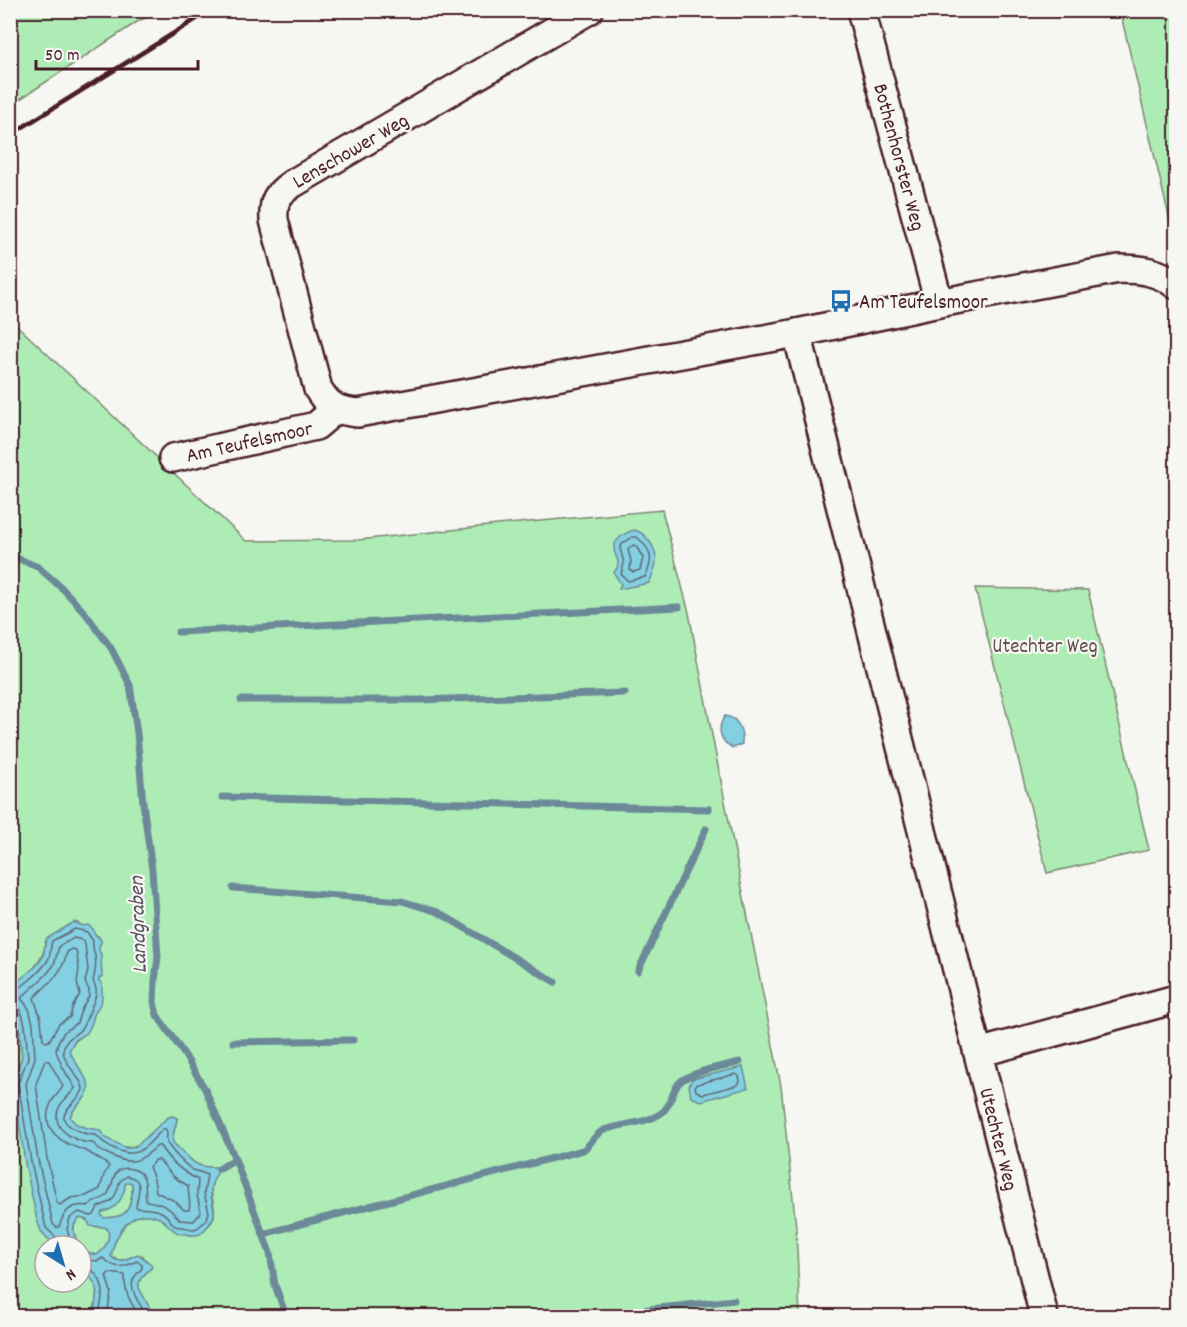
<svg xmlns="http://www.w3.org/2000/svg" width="1187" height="1327" viewBox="0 0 1187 1327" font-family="Dekko,sans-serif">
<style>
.green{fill:#adedb5;stroke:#7c8670;stroke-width:1.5}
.water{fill:#83d0e2;stroke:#6c8999;stroke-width:1.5;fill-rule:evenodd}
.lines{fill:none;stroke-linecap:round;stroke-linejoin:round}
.shore{stroke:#616674;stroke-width:1.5}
.stream{stroke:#6c8999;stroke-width:7}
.minor-casing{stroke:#4a1f2b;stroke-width:32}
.minor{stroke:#f6f6f2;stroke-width:27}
.rail{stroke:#4a1f2b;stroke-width:4.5}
.labels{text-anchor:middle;stroke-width:4.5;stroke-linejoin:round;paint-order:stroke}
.street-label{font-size:21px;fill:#4a1f2b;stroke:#f6f6f2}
.poi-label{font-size:21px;fill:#4a1f2b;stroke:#f6f6f2;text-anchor:start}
.park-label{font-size:21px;fill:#63524e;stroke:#f6f6f2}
.water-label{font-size:22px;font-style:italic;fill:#5b5462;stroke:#f6f6f2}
</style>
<rect width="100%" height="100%" fill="#f6f6f2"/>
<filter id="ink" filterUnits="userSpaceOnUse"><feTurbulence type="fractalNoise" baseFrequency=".0167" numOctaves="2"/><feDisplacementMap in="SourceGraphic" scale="12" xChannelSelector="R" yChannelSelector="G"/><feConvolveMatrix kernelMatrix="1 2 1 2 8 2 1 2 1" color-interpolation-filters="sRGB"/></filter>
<g filter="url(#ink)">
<g class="green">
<path d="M 11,10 L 158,10 L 158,11 L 137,22 L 11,105 Z"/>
<path d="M 1120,11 L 1176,11 L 1176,219 L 1170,221 Z"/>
<path d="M 10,319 L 246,541 L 358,540 L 507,524 L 662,510 L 689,613 L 716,756 L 781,1086 L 796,1227 L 800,1316 L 154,1316 L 139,1288 C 137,1279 146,1273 152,1267 L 142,1255 C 130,1254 121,1266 111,1256 C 115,1235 131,1205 158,1217 C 169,1222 179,1230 191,1235 C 196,1232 204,1230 208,1226 C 225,1212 201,1190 217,1173 L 216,1167 C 199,1167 194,1165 183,1152 C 180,1149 175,1146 173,1142 C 171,1135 177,1126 177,1118 L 172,1116 L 167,1118 C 135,1148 134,1160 94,1129 C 86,1129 74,1125 70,1117 L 72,1112 L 86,1096 L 69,1051 C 74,1037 85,1038 90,1027 C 102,999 97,966 99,937 L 78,923 L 45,943 C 45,961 26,978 11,987 Z"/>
<path d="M 975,588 L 1088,590 L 1149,850 L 1047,873 Z"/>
<path d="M 10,1009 L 16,1013 L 19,1025 L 22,1057 L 13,1082 L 46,1237 L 57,1246 L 45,1246 L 45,1282 L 81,1282 L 81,1267 C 101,1286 98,1291 93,1316 L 11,1316 Z"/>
<path d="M 128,1182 L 132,1183 C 133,1189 132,1193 131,1199 C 128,1216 120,1217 104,1219 L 101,1215 L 102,1212 L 124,1191 L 125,1184 Z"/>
<path d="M 80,1218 L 87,1220 L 97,1227 L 102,1226 L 107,1228 C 112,1238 105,1249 97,1255 L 83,1252 C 78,1242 67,1228 80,1218 Z"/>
</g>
<g class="water">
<path d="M 635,530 C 642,532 646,536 650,542 C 660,556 656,568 649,583 L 619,589 L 621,584 L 614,573 C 616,570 618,567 618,563 C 618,558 614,554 614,549 C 614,539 626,532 635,530 Z"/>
<path d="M 725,716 C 739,718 743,731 742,744 L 733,748 C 720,742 716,728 725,716 Z"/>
<path d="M 74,922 L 83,926 L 88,925 L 93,929 L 94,933 L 101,940 L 101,943 L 99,946 L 99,951 L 101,954 L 102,977 L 99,978 L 99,981 L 102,983 L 102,1000 L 94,1015 L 91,1025 L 87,1033 L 75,1040 L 69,1051 L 88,1082 L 89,1089 L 86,1096 L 72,1112 L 70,1117 C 76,1128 89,1128 99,1130 L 106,1138 L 126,1148 L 132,1148 L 138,1145 L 167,1118 L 172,1116 L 177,1118 C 177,1125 171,1134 173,1142 C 175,1146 180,1149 183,1152 C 194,1164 199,1168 216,1167 L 219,1169 C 216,1178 211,1180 211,1191 C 210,1203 219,1212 210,1223 C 207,1227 204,1231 200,1234 C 193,1237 187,1233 181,1234 C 169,1230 168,1222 159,1218 C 132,1205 115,1234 111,1256 C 119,1266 129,1257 138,1254 L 151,1264 L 152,1267 C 146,1273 137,1279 139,1288 L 154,1316 L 93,1316 C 98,1291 101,1286 81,1267 L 81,1249 L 83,1252 L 97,1255 C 105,1249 112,1238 107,1228 C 101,1226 96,1227 90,1226 L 87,1220 L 80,1218 C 69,1226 74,1235 79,1246 L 57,1246 L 46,1237 L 41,1231 L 37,1220 L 25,1163 L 13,1081 L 22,1057 L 19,1025 L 16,1014 L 11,1009 L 11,987 L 36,966 L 43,957 L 46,939 ZM 128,1182 L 132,1183 C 133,1189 132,1193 131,1199 C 128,1216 120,1217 104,1218 L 101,1215 L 102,1212 C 116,1210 124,1198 125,1184 Z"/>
<path d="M 743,1067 L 748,1088 L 701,1101 L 691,1097 L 689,1085 L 692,1079 Z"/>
</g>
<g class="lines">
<g class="shore">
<path d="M 632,537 L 637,537 C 652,550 654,560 645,577 L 628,581 L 621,574 L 624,563 L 620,548 L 622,544 Z"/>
<path d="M 633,545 L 636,546 L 643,558 L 640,570 L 633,572 L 630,570 L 631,561 L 628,550 Z"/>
<path d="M 74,938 L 82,940 L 85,944 L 88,970 L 85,982 L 89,990 L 89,996 L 81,1010 L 77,1023 L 64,1032 L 58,1042 L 56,1051 L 62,1066 L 75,1088 C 69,1097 55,1105 57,1119 C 58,1131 73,1139 84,1142 C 87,1143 90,1142 93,1143 C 95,1145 97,1148 99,1150 C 103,1152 108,1154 112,1156 C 132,1166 141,1161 157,1146 L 160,1146 C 169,1161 183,1172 198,1180 L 197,1195 L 201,1212 L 194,1221 L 180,1220 C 169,1207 163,1203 146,1201 C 144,1189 150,1173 132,1169 C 108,1164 116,1189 105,1197 C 99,1201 96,1199 89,1206 C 71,1203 64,1211 59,1227 L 56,1227 L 53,1224 L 38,1160 L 26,1084 L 35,1058 L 33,1024 L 29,1009 L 21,998 L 45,976 L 54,965 L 59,946 Z"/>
<path d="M 72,949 L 76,950 L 79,968 L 77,983 L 80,994 L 73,1006 L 70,1017 L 59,1024 L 49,1041 L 46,1042 L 43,1040 L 41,1019 L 34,998 C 49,982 62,975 67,952 Z"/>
<path d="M 10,992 C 21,990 42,970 48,960 C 51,955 50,947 52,941 L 75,929 L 87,932 L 93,941 C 92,948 94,950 95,956 C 97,965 95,973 93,981 C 95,985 97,989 96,994 C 96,997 83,1028 81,1029 C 75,1036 64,1039 63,1051 C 63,1060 77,1076 82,1084 C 82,1086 83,1087 83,1089 C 82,1101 48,1115 73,1128 C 81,1133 87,1135 96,1135 C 102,1142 107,1145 115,1149 C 139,1161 147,1145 163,1129 L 166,1129 C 168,1134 166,1137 167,1142 C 169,1149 187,1167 193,1170 C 198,1172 202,1172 207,1175 L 204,1193 L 209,1213 C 207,1219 200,1229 193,1229 C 189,1229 186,1227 183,1227 C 179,1227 178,1228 174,1225 C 169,1220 168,1215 161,1212 C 153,1208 145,1209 137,1208 L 136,1206 C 138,1193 145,1179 127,1176 L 120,1181 C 115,1198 115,1201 98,1207 L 94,1215 L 91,1216 L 79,1212 L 70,1218 L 67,1229 L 72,1246"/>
<path d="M 10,1005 L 15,1005 L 21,1010 L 25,1025 L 28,1058 L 18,1083 L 31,1162 L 46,1228 L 59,1240 L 60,1246"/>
<path d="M 45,1060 L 49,1061 L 63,1086 C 60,1092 55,1096 52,1101 C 37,1130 63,1144 86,1151 C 90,1153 106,1163 109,1166 L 104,1175 L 100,1189 L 86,1196 L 71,1198 L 60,1205 L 57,1203 L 47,1158 L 36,1084 Z"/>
<path d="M 736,1074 L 739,1076 L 740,1081 L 738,1085 L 703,1094 L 696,1091 L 695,1086 L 697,1084 Z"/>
<path d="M 155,1160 L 159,1160 L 174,1177 L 188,1186 C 188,1192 191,1206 189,1210 L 184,1210 L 175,1201 L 156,1192 L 154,1179 L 149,1167 Z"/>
<path d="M 99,1316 L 103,1291 L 100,1280 L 87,1263 L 89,1260 L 98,1261 L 103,1258 C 116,1270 122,1268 137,1261 L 142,1265 L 142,1268 C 139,1272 135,1275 133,1280 C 129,1291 142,1307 147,1316"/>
<path d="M 107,1316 L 111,1292 L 106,1276 L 109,1273 L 125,1275 C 124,1293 130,1301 139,1316"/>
</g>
<g class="stream">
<path d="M 10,555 L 38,567 L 62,588 L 86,614 L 111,648 L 130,685 L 137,733 L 143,803 L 152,870 L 158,957 L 155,980 L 154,1002 L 157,1015 L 184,1054 L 205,1089 L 235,1159 L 263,1234 L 270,1253 L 275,1285 L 286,1316"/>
<path d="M 178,632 L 679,607"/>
<path d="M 241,700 L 419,700 L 625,693"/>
<path d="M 222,797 L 709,809"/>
<path d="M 233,888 L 402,901 L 438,912 L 555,982"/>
<path d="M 638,971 L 706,829"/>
<path d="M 233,1042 L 353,1040"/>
<path d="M 219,1169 L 235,1159"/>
<path d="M 263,1234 L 583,1150 C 591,1145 593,1136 602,1131 C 620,1123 643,1125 660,1114 C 671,1107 671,1093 679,1083 C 688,1072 725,1066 740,1062"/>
<path d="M 609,1316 L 650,1309 L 734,1300"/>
</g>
<g class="minor-casing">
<g id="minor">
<path d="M 589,10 L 292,184 C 276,195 273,201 274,220 L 318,389 C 329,407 337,411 358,413 L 797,333 L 939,303 L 1119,269 C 1140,269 1159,271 1176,285"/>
<path id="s1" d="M 861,10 L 939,303"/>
<path id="s2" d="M 797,333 L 1044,1316"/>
<path id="s3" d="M 173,458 L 316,426 L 336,409"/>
<path d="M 978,1053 L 1176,999"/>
</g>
</g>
<use href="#minor" class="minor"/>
<path class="rail" d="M 10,135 L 211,10"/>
</g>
</g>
<defs>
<g id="bus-bare" transform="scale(1.8)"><path d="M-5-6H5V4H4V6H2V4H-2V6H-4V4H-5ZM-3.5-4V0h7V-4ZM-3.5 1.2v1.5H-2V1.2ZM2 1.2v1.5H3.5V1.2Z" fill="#1f6fb2" stroke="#f6f6f2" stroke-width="2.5" paint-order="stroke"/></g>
</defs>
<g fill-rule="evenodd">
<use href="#bus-bare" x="841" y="301"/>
</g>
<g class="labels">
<g class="street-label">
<text transform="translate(350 150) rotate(-30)" y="7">Lenschower Weg</text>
<text dy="7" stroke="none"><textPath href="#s1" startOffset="152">Bothenhorster Weg</textPath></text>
<text dy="7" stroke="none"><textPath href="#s3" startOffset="78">Am Teufelsmoor</textPath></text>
<text dy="7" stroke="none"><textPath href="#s2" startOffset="831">Utechter Weg</textPath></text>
</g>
<g class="poi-label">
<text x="859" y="308">Am Teufelsmoor</text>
</g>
<g class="park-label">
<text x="1045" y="652">Utechter Weg</text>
</g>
<g class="water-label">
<text transform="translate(136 925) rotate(-92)" y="8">Landgraben</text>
</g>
</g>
<rect width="1187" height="1327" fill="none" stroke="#f6f6f2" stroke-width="36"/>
<rect x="18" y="18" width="1151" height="1291" fill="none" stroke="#4a1f2b" stroke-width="2" filter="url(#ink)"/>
<g transform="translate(63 1264) rotate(143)"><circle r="28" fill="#f6f6f2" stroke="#b1a0a2" stroke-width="1.5"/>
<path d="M0-4.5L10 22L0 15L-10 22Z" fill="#1f6fb2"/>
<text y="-9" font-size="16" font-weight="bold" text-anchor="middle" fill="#4a1f2b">N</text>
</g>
<path d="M36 60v9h162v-9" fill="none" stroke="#4a1f2b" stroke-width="3"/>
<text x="45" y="60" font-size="18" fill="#4a1f2b" stroke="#f6f6f2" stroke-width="4.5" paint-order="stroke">50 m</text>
</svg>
